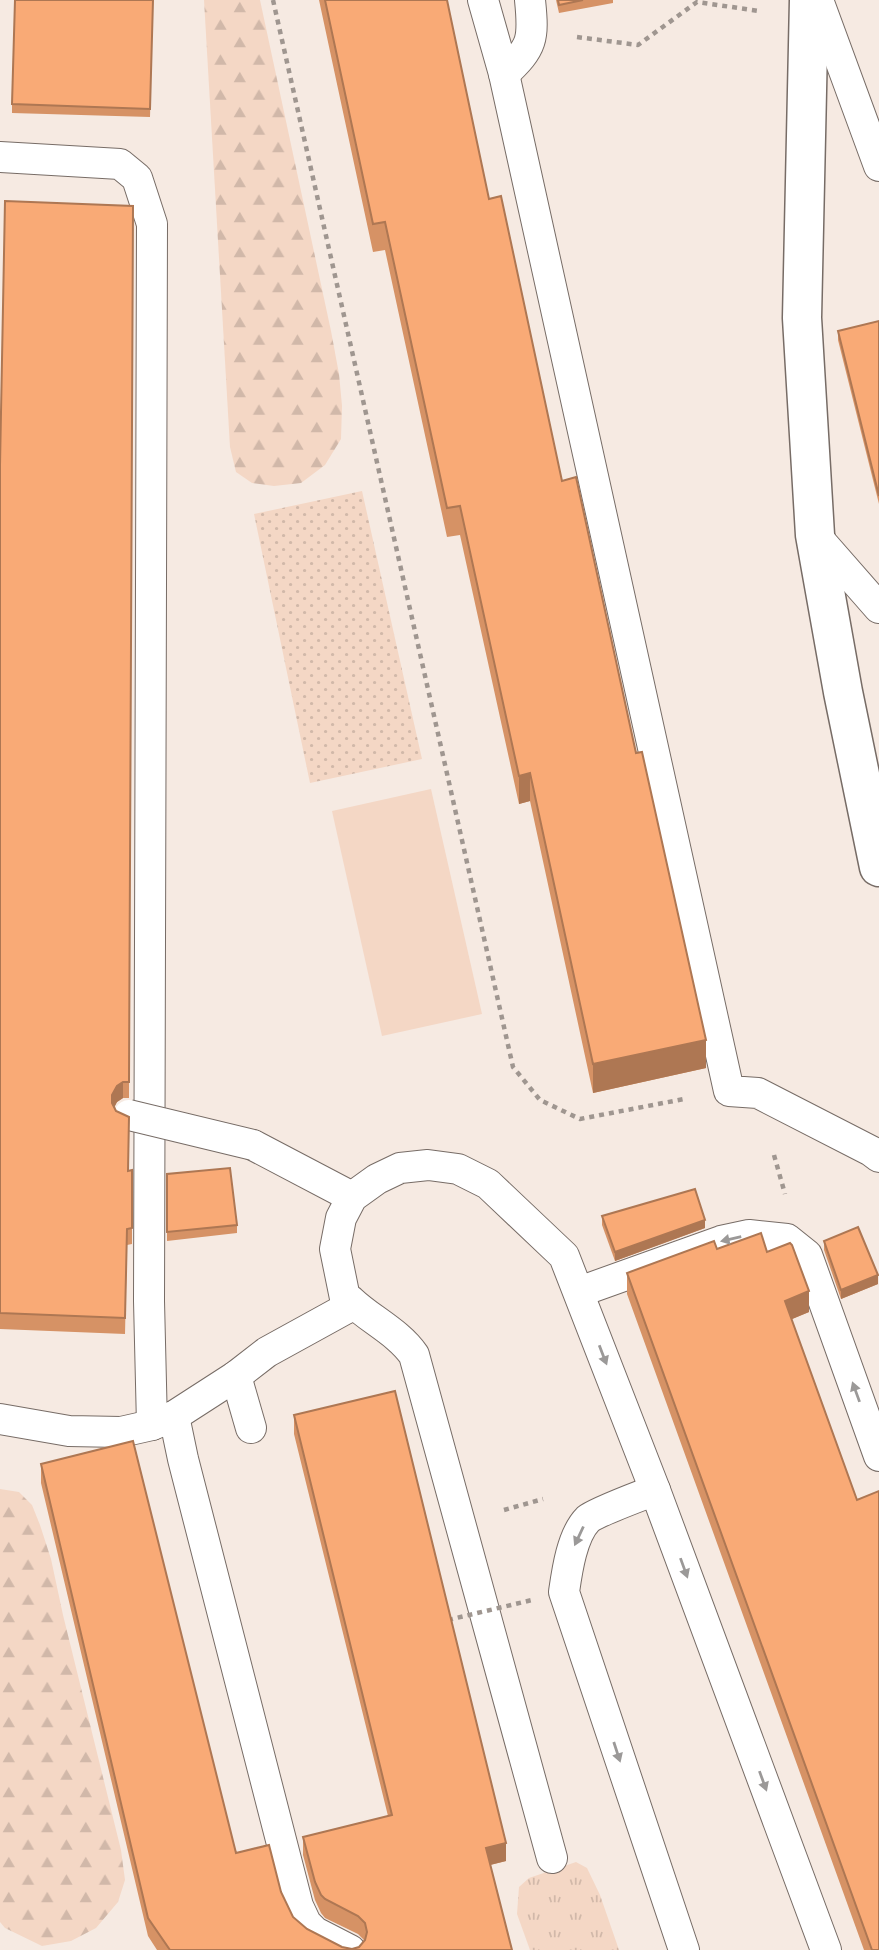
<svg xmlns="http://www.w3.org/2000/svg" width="879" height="1950" viewBox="0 0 879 1950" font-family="'Exo 2',sans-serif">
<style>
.grass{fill:url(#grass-tufts)}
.forest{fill:url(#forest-firs)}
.park{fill:url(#park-dots)}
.garden{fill:#f4d7c5}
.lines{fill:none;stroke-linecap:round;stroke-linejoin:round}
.lane-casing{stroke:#776c66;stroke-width:32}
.street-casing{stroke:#776c66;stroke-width:41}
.path{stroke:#9f9690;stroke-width:4.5;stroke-dasharray:5 5;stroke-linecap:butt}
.lane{stroke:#fff;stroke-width:30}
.street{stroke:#fff;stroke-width:38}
.lane-bridge-casing{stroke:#776c66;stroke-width:32;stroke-linecap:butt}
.path-bridge{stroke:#9f9690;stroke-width:4.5;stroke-dasharray:5 5;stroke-linecap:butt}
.lane-bridge{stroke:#fff;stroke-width:30}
.wall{fill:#d69265}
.shaded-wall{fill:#ae7753}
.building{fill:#f9aa76;stroke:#ae7753;stroke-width:2}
.oneway{fill:#9b9998}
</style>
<defs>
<pattern id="grass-tufts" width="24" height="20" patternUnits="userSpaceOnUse" patternTransform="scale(1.75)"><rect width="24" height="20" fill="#f4d7c5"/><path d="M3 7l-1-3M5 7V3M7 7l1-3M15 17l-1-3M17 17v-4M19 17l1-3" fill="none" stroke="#d1b8a9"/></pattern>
<pattern id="forest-firs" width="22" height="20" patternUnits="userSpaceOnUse" patternTransform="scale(1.75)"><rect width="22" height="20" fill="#f4d7c5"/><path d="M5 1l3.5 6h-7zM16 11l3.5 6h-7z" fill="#d1b8a9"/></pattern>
<pattern id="park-dots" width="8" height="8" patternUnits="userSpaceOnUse" patternTransform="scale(1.75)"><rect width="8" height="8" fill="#f4d7c5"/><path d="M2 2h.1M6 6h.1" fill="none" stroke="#d1b8a9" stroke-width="1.8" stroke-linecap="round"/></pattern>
</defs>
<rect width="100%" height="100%" fill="#f6eae2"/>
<path class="grass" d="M 576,1862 L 587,1868 L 600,1895 L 619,1950 L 530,1950 L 517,1914 L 519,1887 L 529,1878 Z"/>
<g class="forest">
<path d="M 204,0 L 260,0 L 331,331 L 339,374 L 342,406 L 341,439 L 325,465 L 301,483 L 274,486 L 252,483 L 236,472 L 230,447 Z"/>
<path d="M 0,1489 L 19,1492 L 32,1505 L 40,1525 L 51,1559 L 63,1615 L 121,1850 L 125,1880 L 118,1902 L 96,1928 L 71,1941 L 42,1946 L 5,1928 L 0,1922 Z"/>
</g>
<path class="park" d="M 362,491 L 422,759 L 310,783 L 254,514 Z"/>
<path class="garden" d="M 431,789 L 482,1014 L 382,1036 L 332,811 Z"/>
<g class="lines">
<g class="lane-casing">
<g id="lane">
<path d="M 483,0 L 504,74 L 729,1091 L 758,1093 L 871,1151 L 879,1157"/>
<path d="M 818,0 L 879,166"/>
<path d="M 504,74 C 533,47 534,39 530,0"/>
<path d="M 0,157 L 120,164 L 137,178 L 152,224 L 149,1301 L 152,1425"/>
<path d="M 815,535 L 879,608"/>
<path d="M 253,1145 L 352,1197"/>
<path d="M 579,1292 L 721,1241 L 749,1235 L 787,1239 L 807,1255 L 879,1456"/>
<path d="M 347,1308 L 335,1249 L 341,1218 L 352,1197 L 377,1179 L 400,1168 L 428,1165 L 458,1169 L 488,1184 L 564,1256 L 655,1490 L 826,1950"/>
<path d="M 236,1376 L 251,1428"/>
<path d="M 174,1416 L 183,1459 L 298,1906 L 306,1923 L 315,1932 L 350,1950"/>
<path d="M 0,1419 L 69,1431 L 121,1432 L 152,1425 L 174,1416 L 236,1376 L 267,1352 L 347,1308 L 351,1301 C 371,1320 398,1332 414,1355 L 552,1858"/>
<path d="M 655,1490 C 643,1495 596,1512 588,1519 C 572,1535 567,1571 564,1592 L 684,1950"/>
</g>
</g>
<g class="street-casing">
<path id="street" d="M 809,0 L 802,318 L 815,535 L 843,692 L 879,867"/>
</g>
<g class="path">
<path d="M 273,0 L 513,1067 L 540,1100 L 580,1119 L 684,1099"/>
<path d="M 577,37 L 638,45 L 697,2 L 759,11"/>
<path d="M 774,1155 L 785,1194"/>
<path d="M 504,1510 L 543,1499"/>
</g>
<use href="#lane" class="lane"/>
<use href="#street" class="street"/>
<g class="lane-bridge-casing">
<path id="lane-bridge" d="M 129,1115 L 253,1145"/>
</g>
<path class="path-bridge" d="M 448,1620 L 532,1600"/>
<use href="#lane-bridge" class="lane-bridge"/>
</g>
<g class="wall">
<path d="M 153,0 L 150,117 L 12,113 L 12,104 Z"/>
<path d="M 319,0 L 447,0 L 489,199 L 562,481 L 636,753 L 706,1068 L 593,1093 L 530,801 L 519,804 L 460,535 L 447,537 L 385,250 L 373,252 Z"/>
<path d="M 556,0 L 613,0 L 613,3 L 559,13 Z"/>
<path d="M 133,206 L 129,1098 L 123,1098 L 117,1102 L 114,1107 L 128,1171 L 132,1170 L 132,1244 L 127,1245 L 125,1334 L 0,1329 L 0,465 Z"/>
<path d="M 879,321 L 879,504 L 838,340 L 838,331 Z"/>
<path d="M 167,1174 L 237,1225 L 237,1233 L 167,1241 Z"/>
<path d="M 602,1216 L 705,1228 L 615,1261 L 602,1225 Z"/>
<path d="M 824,1241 L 878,1284 L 841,1299 L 824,1250 Z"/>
<path d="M 767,1252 L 809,1312 L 792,1319 L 879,1950 L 864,1950 L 627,1294 L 627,1273 Z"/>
<path d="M 294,1415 L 506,1861 L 490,1865 L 512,1950 L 157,1950 L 148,1936 L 41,1483 L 41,1464 L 236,1853 L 281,1892 L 293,1917 L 307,1929 L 342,1947 L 352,1949 L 359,1947 L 365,1941 L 358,1934 L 325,1918 L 321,1913 L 315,1900 L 303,1855 L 303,1837 L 388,1816 L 294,1434 Z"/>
</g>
<g class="shaded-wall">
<path d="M 530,773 L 530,801 L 519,804 L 519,776 Z"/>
<path d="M 706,1040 L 706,1068 L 593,1093 L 593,1064 Z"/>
<path d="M 123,1082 L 123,1098 L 117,1102 L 112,1112 L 112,1095 L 117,1086 Z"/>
<path d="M 705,1220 L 705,1228 L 615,1261 L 615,1252 Z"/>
<path d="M 878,1275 L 878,1284 L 841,1299 L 841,1290 Z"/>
<path d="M 809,1291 L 809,1312 L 785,1322 L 785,1301 Z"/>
<path d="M 506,1843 L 506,1861 L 486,1866 L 486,1848 Z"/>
</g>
<g class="building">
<path d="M 15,0 L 153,0 L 150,109 L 12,104 Z"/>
<path d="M 325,0 L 447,0 L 489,199 L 501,196 L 562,481 L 576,477 L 636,753 L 642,752 L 706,1040 L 593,1064 L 530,773 L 519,776 L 460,506 L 447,508 L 385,222 L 373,224 Z"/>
<path d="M 558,0 L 583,0 L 559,5 Z"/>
<path d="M 5,201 L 133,206 L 129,1082 L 123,1082 L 117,1086 L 112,1095 L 112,1103 L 116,1111 L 129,1117 L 128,1171 L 132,1170 L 132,1228 L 127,1229 L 125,1318 L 0,1313 L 0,465 Z"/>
<path d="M 879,321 L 879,496 L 838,331 Z"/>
<path d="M 230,1168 L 237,1225 L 167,1232 L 167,1174 Z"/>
<path d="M 695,1189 L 705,1220 L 615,1252 L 602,1216 Z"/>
<path d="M 858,1227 L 878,1275 L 841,1290 L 824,1241 Z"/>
<path d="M 761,1233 L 767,1252 L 790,1243 L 792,1245 L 809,1291 L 785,1301 L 857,1500 L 879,1491 L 879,1950 L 872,1950 L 627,1273 L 714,1241 L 717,1249 Z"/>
<path d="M 395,1391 L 506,1843 L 486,1848 L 512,1950 L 170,1950 L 148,1918 L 41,1464 L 133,1441 L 236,1853 L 269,1845 L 281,1892 L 293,1917 L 307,1929 L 342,1947 L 352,1949 L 359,1947 L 365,1940 L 367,1932 L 365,1923 L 358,1916 L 325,1899 L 321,1895 L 315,1882 L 303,1837 L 392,1815 L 294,1415 Z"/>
</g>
<defs><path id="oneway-solid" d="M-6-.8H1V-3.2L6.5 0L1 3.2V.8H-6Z" transform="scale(1.75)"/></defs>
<g class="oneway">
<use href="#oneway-solid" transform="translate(731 1239) rotate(167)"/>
<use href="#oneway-solid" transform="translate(603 1355) rotate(69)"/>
<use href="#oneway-solid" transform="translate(856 1392) rotate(-110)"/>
<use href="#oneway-solid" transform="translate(579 1536) rotate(115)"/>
<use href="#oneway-solid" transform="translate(684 1568) rotate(70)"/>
<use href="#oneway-solid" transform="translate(617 1752) rotate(72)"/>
<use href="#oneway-solid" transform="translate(763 1781) rotate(70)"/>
</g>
</svg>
